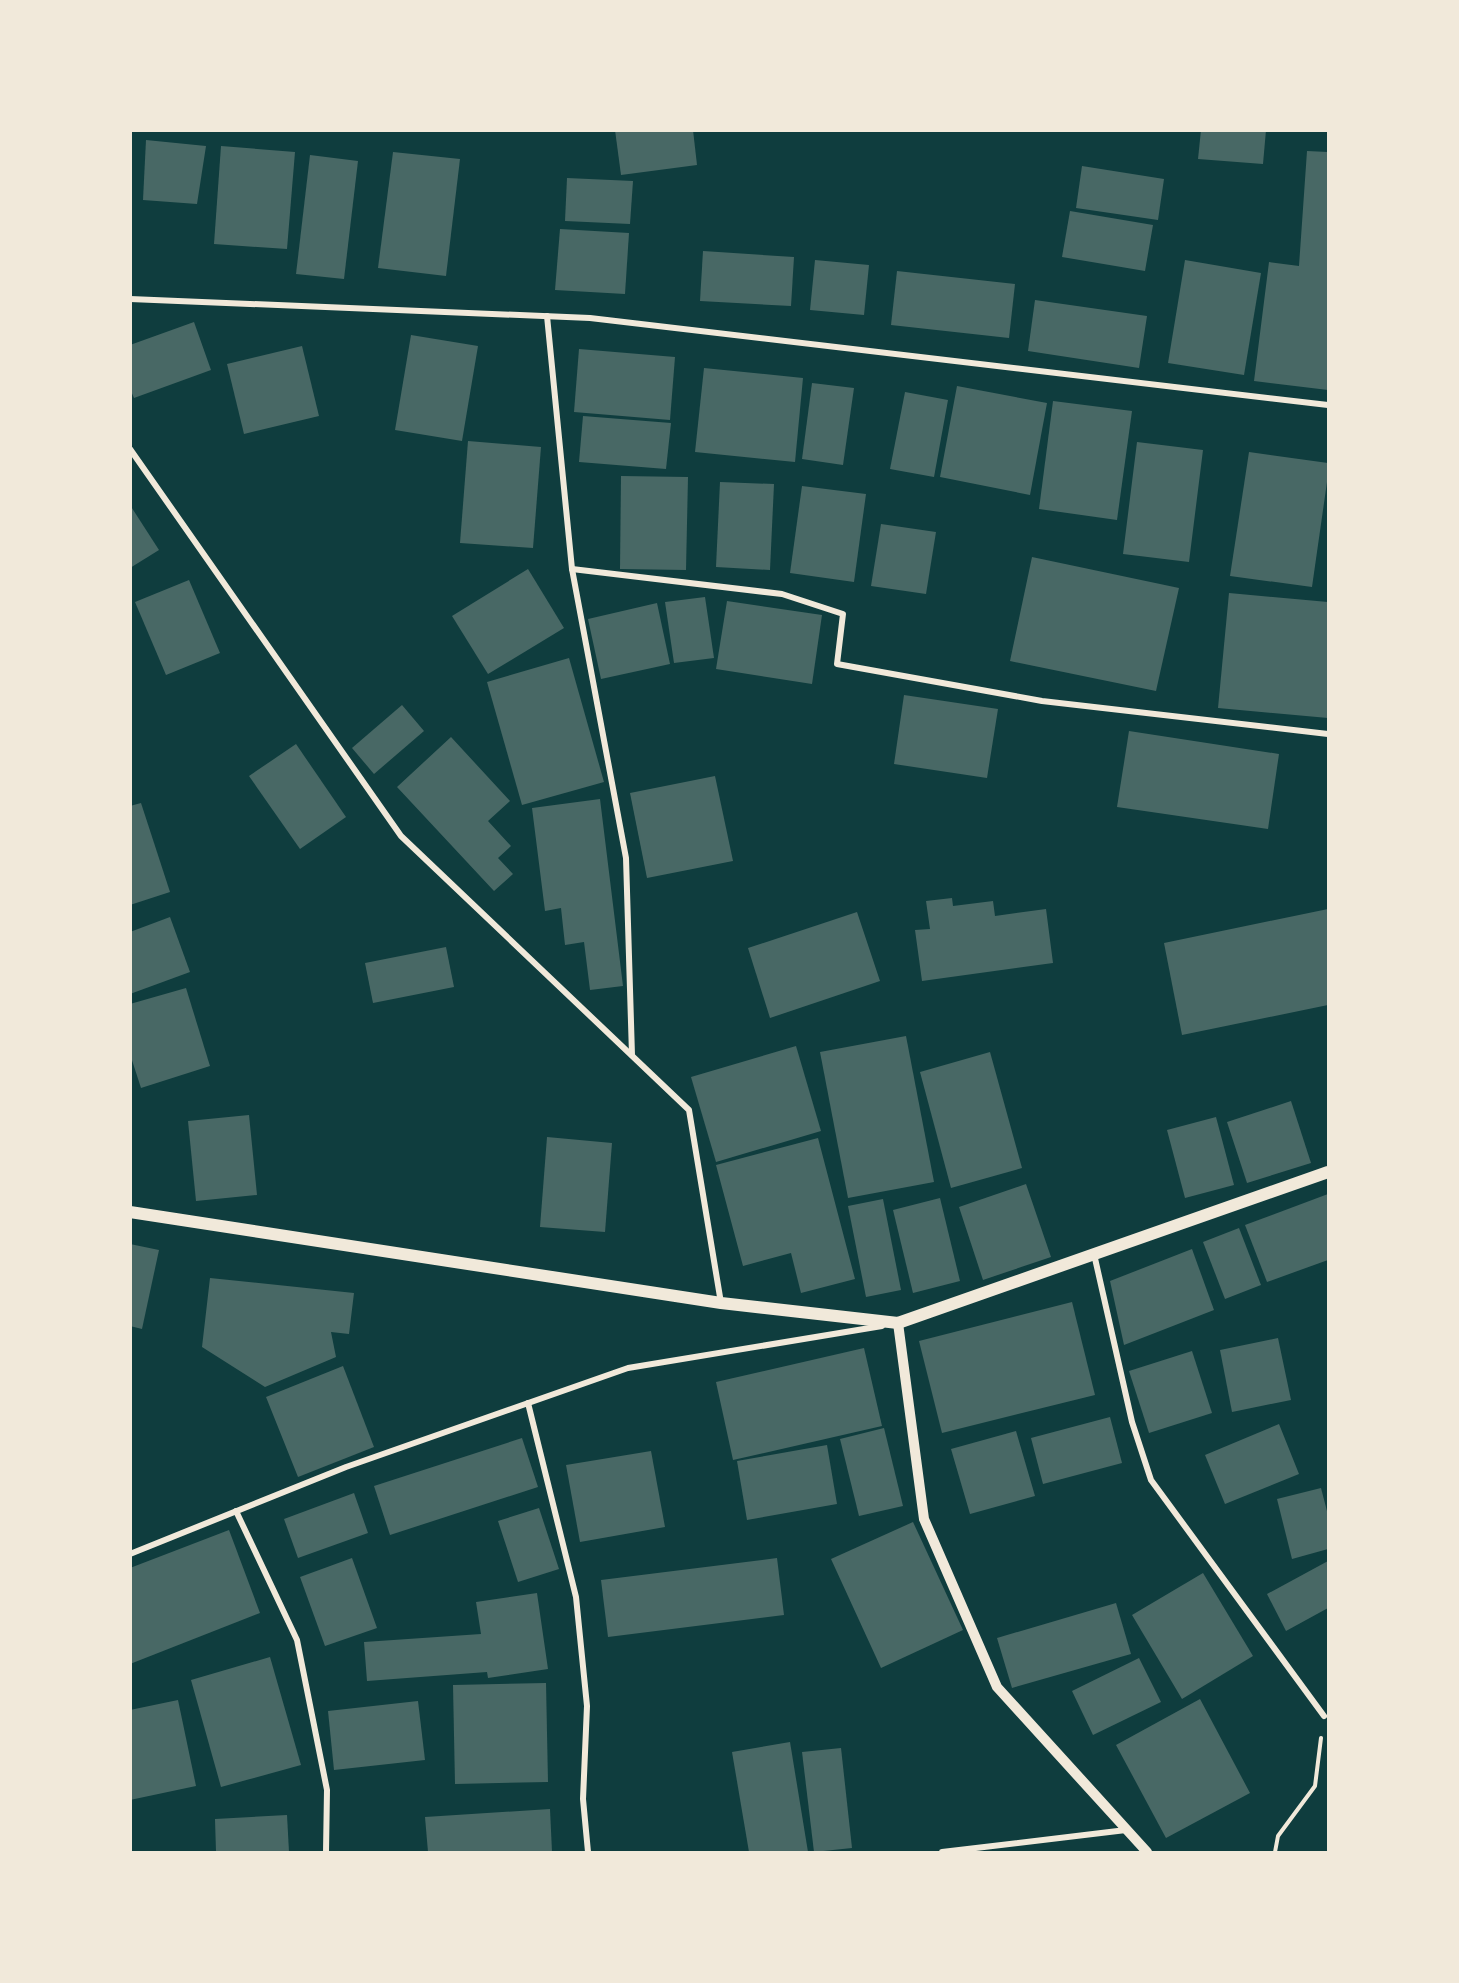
<svg xmlns="http://www.w3.org/2000/svg" width="1459" height="1983" viewBox="0 0 1459 1983" font-family="Overpass,sans-serif">
<style>
.building{fill:#486865}
.lines{fill:none;stroke-linecap:round;stroke-linejoin:round}
.path{stroke:#f1e9da;stroke-width:4}
.minor{stroke:#f1e9da;stroke-width:6}
.tertiary{stroke:#f1e9da;stroke-width:10}
.secondary{stroke:#f1e9da;stroke-width:12}
</style>
<rect width="100%" height="100%" fill="#0f3d3e"/>
<g class="building">
<path d="M 615,130 L 693,130 L 697,165 L 621,175 Z"/>
<path d="M 1201,130 L 1266,130 L 1263,164 L 1198,159 Z"/>
<path d="M 146,140 L 206,146 L 197,204 L 143,200 Z"/>
<path d="M 221,146 L 295,152 L 287,249 L 214,244 Z"/>
<path d="M 1307,151 L 1328,152 L 1328,390 L 1254,381 L 1269,262 L 1299,266 Z"/>
<path d="M 393,152 L 460,159 L 446,276 L 378,268 Z"/>
<path d="M 310,155 L 358,161 L 344,279 L 296,274 Z"/>
<path d="M 1082,166 L 1164,179 L 1158,220 L 1076,208 Z"/>
<path d="M 567,178 L 633,181 L 630,224 L 565,221 Z"/>
<path d="M 1070,211 L 1153,225 L 1145,271 L 1062,257 Z"/>
<path d="M 560,229 L 629,233 L 625,294 L 555,290 Z"/>
<path d="M 703,251 L 794,257 L 791,306 L 700,301 Z"/>
<path d="M 815,260 L 869,265 L 864,315 L 810,310 Z"/>
<path d="M 1185,260 L 1261,273 L 1244,375 L 1168,363 Z"/>
<path d="M 897,271 L 1015,284 L 1009,338 L 891,325 Z"/>
<path d="M 1035,300 L 1147,316 L 1139,368 L 1028,351 Z"/>
<path d="M 194,322 L 211,370 L 134,398 L 130,389 L 130,345 Z"/>
<path d="M 411,335 L 478,346 L 462,441 L 395,430 Z"/>
<path d="M 302,346 L 319,416 L 244,434 L 227,364 Z"/>
<path d="M 579,349 L 675,357 L 670,420 L 574,412 Z"/>
<path d="M 704,368 L 803,378 L 795,462 L 695,452 Z"/>
<path d="M 812,383 L 854,388 L 843,465 L 802,459 Z"/>
<path d="M 957,386 L 1047,403 L 1030,495 L 940,477 Z"/>
<path d="M 905,392 L 948,400 L 934,477 L 890,469 Z"/>
<path d="M 1053,401 L 1132,411 L 1117,520 L 1039,509 Z"/>
<path d="M 583,416 L 671,423 L 666,469 L 579,462 Z"/>
<path d="M 468,441 L 541,447 L 533,548 L 460,543 Z"/>
<path d="M 1137,442 L 1203,450 L 1189,562 L 1123,554 Z"/>
<path d="M 1249,452 L 1328,463 L 1328,475 L 1312,587 L 1230,576 Z"/>
<path d="M 621,476 L 688,477 L 686,570 L 620,569 Z"/>
<path d="M 720,482 L 774,484 L 770,570 L 716,567 Z"/>
<path d="M 802,486 L 866,494 L 854,582 L 790,573 Z"/>
<path d="M 130,505 L 159,550 L 130,568 Z"/>
<path d="M 881,524 L 936,532 L 926,594 L 871,586 Z"/>
<path d="M 1032,557 L 1179,588 L 1156,691 L 1010,661 Z"/>
<path d="M 528,569 L 564,628 L 488,674 L 452,616 Z"/>
<path d="M 189,580 L 220,653 L 166,675 L 135,602 Z"/>
<path d="M 1229,593 L 1328,602 L 1328,718 L 1218,708 Z"/>
<path d="M 705,597 L 714,658 L 674,663 L 665,602 Z"/>
<path d="M 727,601 L 822,615 L 812,684 L 716,669 Z"/>
<path d="M 657,603 L 670,664 L 601,679 L 588,619 Z"/>
<path d="M 569,658 L 604,782 L 522,805 L 487,682 Z"/>
<path d="M 904,695 L 998,709 L 987,778 L 894,764 Z"/>
<path d="M 402,705 L 424,731 L 374,774 L 352,748 Z"/>
<path d="M 1129,731 L 1279,754 L 1268,829 L 1117,807 Z"/>
<path d="M 451,737 L 510,801 L 488,821 L 511,846 L 498,858 L 513,874 L 494,891 L 397,787 Z"/>
<path d="M 296,744 L 346,817 L 300,849 L 249,776 Z"/>
<path d="M 715,776 L 733,861 L 647,878 L 630,793 Z"/>
<path d="M 600,799 L 623,986 L 590,990 L 584,942 L 565,945 L 561,908 L 545,911 L 532,808 Z"/>
<path d="M 141,803 L 170,892 L 130,905 L 130,806 Z"/>
<path d="M 952,898 L 953,906 L 993,901 L 995,916 L 1046,909 L 1053,963 L 922,981 L 915,930 L 930,929 L 926,901 Z"/>
<path d="M 1328,909 L 1328,1005 L 1182,1035 L 1164,943 Z"/>
<path d="M 857,912 L 880,981 L 770,1018 L 748,948 Z"/>
<path d="M 170,917 L 190,972 L 130,994 L 130,932 Z"/>
<path d="M 446,947 L 454,987 L 373,1003 L 365,963 Z"/>
<path d="M 186,988 L 210,1066 L 141,1088 L 130,1054 L 130,1004 Z"/>
<path d="M 906,1036 L 934,1182 L 848,1198 L 820,1052 Z"/>
<path d="M 796,1046 L 821,1131 L 716,1162 L 691,1077 Z"/>
<path d="M 990,1052 L 1022,1168 L 951,1188 L 920,1072 Z"/>
<path d="M 1291,1101 L 1311,1163 L 1247,1183 L 1227,1122 Z"/>
<path d="M 249,1115 L 257,1195 L 196,1201 L 188,1121 Z"/>
<path d="M 1216,1117 L 1234,1185 L 1185,1198 L 1167,1130 Z"/>
<path d="M 547,1137 L 612,1143 L 605,1232 L 540,1227 Z"/>
<path d="M 818,1138 L 855,1279 L 801,1293 L 791,1253 L 743,1266 L 716,1165 Z"/>
<path d="M 1026,1184 L 1051,1257 L 983,1280 L 959,1207 Z"/>
<path d="M 1328,1194 L 1328,1260 L 1267,1282 L 1245,1225 Z"/>
<path d="M 940,1198 L 960,1281 L 913,1293 L 893,1210 Z"/>
<path d="M 883,1199 L 901,1290 L 866,1297 L 848,1206 Z"/>
<path d="M 1239,1228 L 1261,1285 L 1225,1299 L 1203,1242 Z"/>
<path d="M 130,1244 L 159,1250 L 142,1329 L 130,1326 Z"/>
<path d="M 1192,1249 L 1214,1310 L 1124,1345 L 1110,1281 Z"/>
<path d="M 210,1278 L 354,1293 L 349,1334 L 331,1332 L 336,1357 L 265,1387 L 202,1347 Z"/>
<path d="M 1072,1302 L 1095,1395 L 942,1433 L 919,1341 Z"/>
<path d="M 1278,1338 L 1291,1400 L 1232,1412 L 1220,1350 Z"/>
<path d="M 864,1348 L 882,1426 L 733,1460 L 716,1382 Z"/>
<path d="M 1192,1351 L 1212,1413 L 1149,1433 L 1129,1371 Z"/>
<path d="M 343,1366 L 374,1447 L 298,1477 L 266,1397 Z"/>
<path d="M 1110,1417 L 1122,1463 L 1043,1484 L 1031,1438 Z"/>
<path d="M 1279,1424 L 1299,1474 L 1225,1504 L 1205,1455 Z"/>
<path d="M 884,1428 L 903,1506 L 859,1516 L 840,1439 Z"/>
<path d="M 1016,1431 L 1035,1496 L 970,1514 L 951,1449 Z"/>
<path d="M 522,1438 L 538,1487 L 390,1535 L 374,1486 Z"/>
<path d="M 827,1445 L 837,1504 L 747,1520 L 737,1461 Z"/>
<path d="M 651,1451 L 665,1527 L 580,1542 L 566,1465 Z"/>
<path d="M 1321,1488 L 1328,1515 L 1328,1549 L 1292,1559 L 1277,1499 Z"/>
<path d="M 354,1493 L 368,1533 L 298,1558 L 284,1519 Z"/>
<path d="M 539,1508 L 559,1569 L 518,1582 L 498,1521 Z"/>
<path d="M 913,1522 L 963,1630 L 881,1668 L 831,1559 Z"/>
<path d="M 229,1530 L 260,1613 L 130,1664 L 130,1568 Z"/>
<path d="M 352,1558 L 377,1628 L 325,1646 L 300,1577 Z"/>
<path d="M 777,1558 L 784,1615 L 608,1637 L 601,1580 Z"/>
<path d="M 1328,1561 L 1328,1608 L 1286,1631 L 1267,1594 Z"/>
<path d="M 1203,1573 L 1253,1656 L 1182,1699 L 1132,1615 Z"/>
<path d="M 537,1593 L 548,1669 L 488,1678 L 487,1672 L 367,1681 L 364,1642 L 481,1634 L 476,1602 Z"/>
<path d="M 1116,1603 L 1131,1654 L 1012,1688 L 997,1638 Z"/>
<path d="M 270,1657 L 301,1765 L 221,1787 L 191,1680 Z"/>
<path d="M 1139,1658 L 1161,1702 L 1093,1735 L 1072,1691 Z"/>
<path d="M 546,1683 L 548,1782 L 455,1784 L 453,1685 Z"/>
<path d="M 1200,1699 L 1250,1793 L 1166,1838 L 1116,1745 Z"/>
<path d="M 178,1700 L 196,1786 L 130,1800 L 130,1710 Z"/>
<path d="M 418,1701 L 425,1760 L 334,1770 L 328,1711 Z"/>
<path d="M 790,1742 L 808,1852 L 749,1852 L 732,1752 Z"/>
<path d="M 841,1748 L 852,1848 L 814,1852 L 802,1752 Z"/>
<path d="M 550,1809 L 552,1852 L 428,1852 L 425,1817 Z"/>
<path d="M 287,1815 L 289,1852 L 216,1852 L 215,1819 Z"/>
</g>
<g class="lines">
<path class="path" d="M 1275,1852 L 1278,1836 L 1315,1786 L 1321,1738"/>
<g class="minor">
<path d="M 130,299 L 590,318 L 1328,405"/>
<path d="M 547,316 L 572,569 L 626,858 L 632,1055"/>
<path d="M 130,449 L 401,836 L 689,1110 L 721,1303"/>
<path d="M 572,569 L 782,594 L 843,614 L 837,664 L 1042,701 L 1328,734"/>
<path d="M 1094,1254 L 1132,1422 L 1151,1480 L 1324,1716"/>
<path d="M 528,1403 L 576,1597 L 587,1706 L 583,1799 L 588,1852"/>
<path d="M 236,1511 L 297,1640 L 327,1790 L 326,1852"/>
<path d="M 130,1554 L 346,1467 L 628,1368 L 882,1326"/>
<path d="M 942,1852 L 1126,1830"/>
</g>
<path class="tertiary" d="M 898,1323 L 924,1519 L 997,1687 L 1147,1852"/>
<path class="secondary" d="M 130,1212 L 721,1303 L 898,1323 L 1328,1172"/>
</g>
<rect width="1459" height="1983" fill="none" stroke="#f1e9da" stroke-width="264"/>
</svg>
